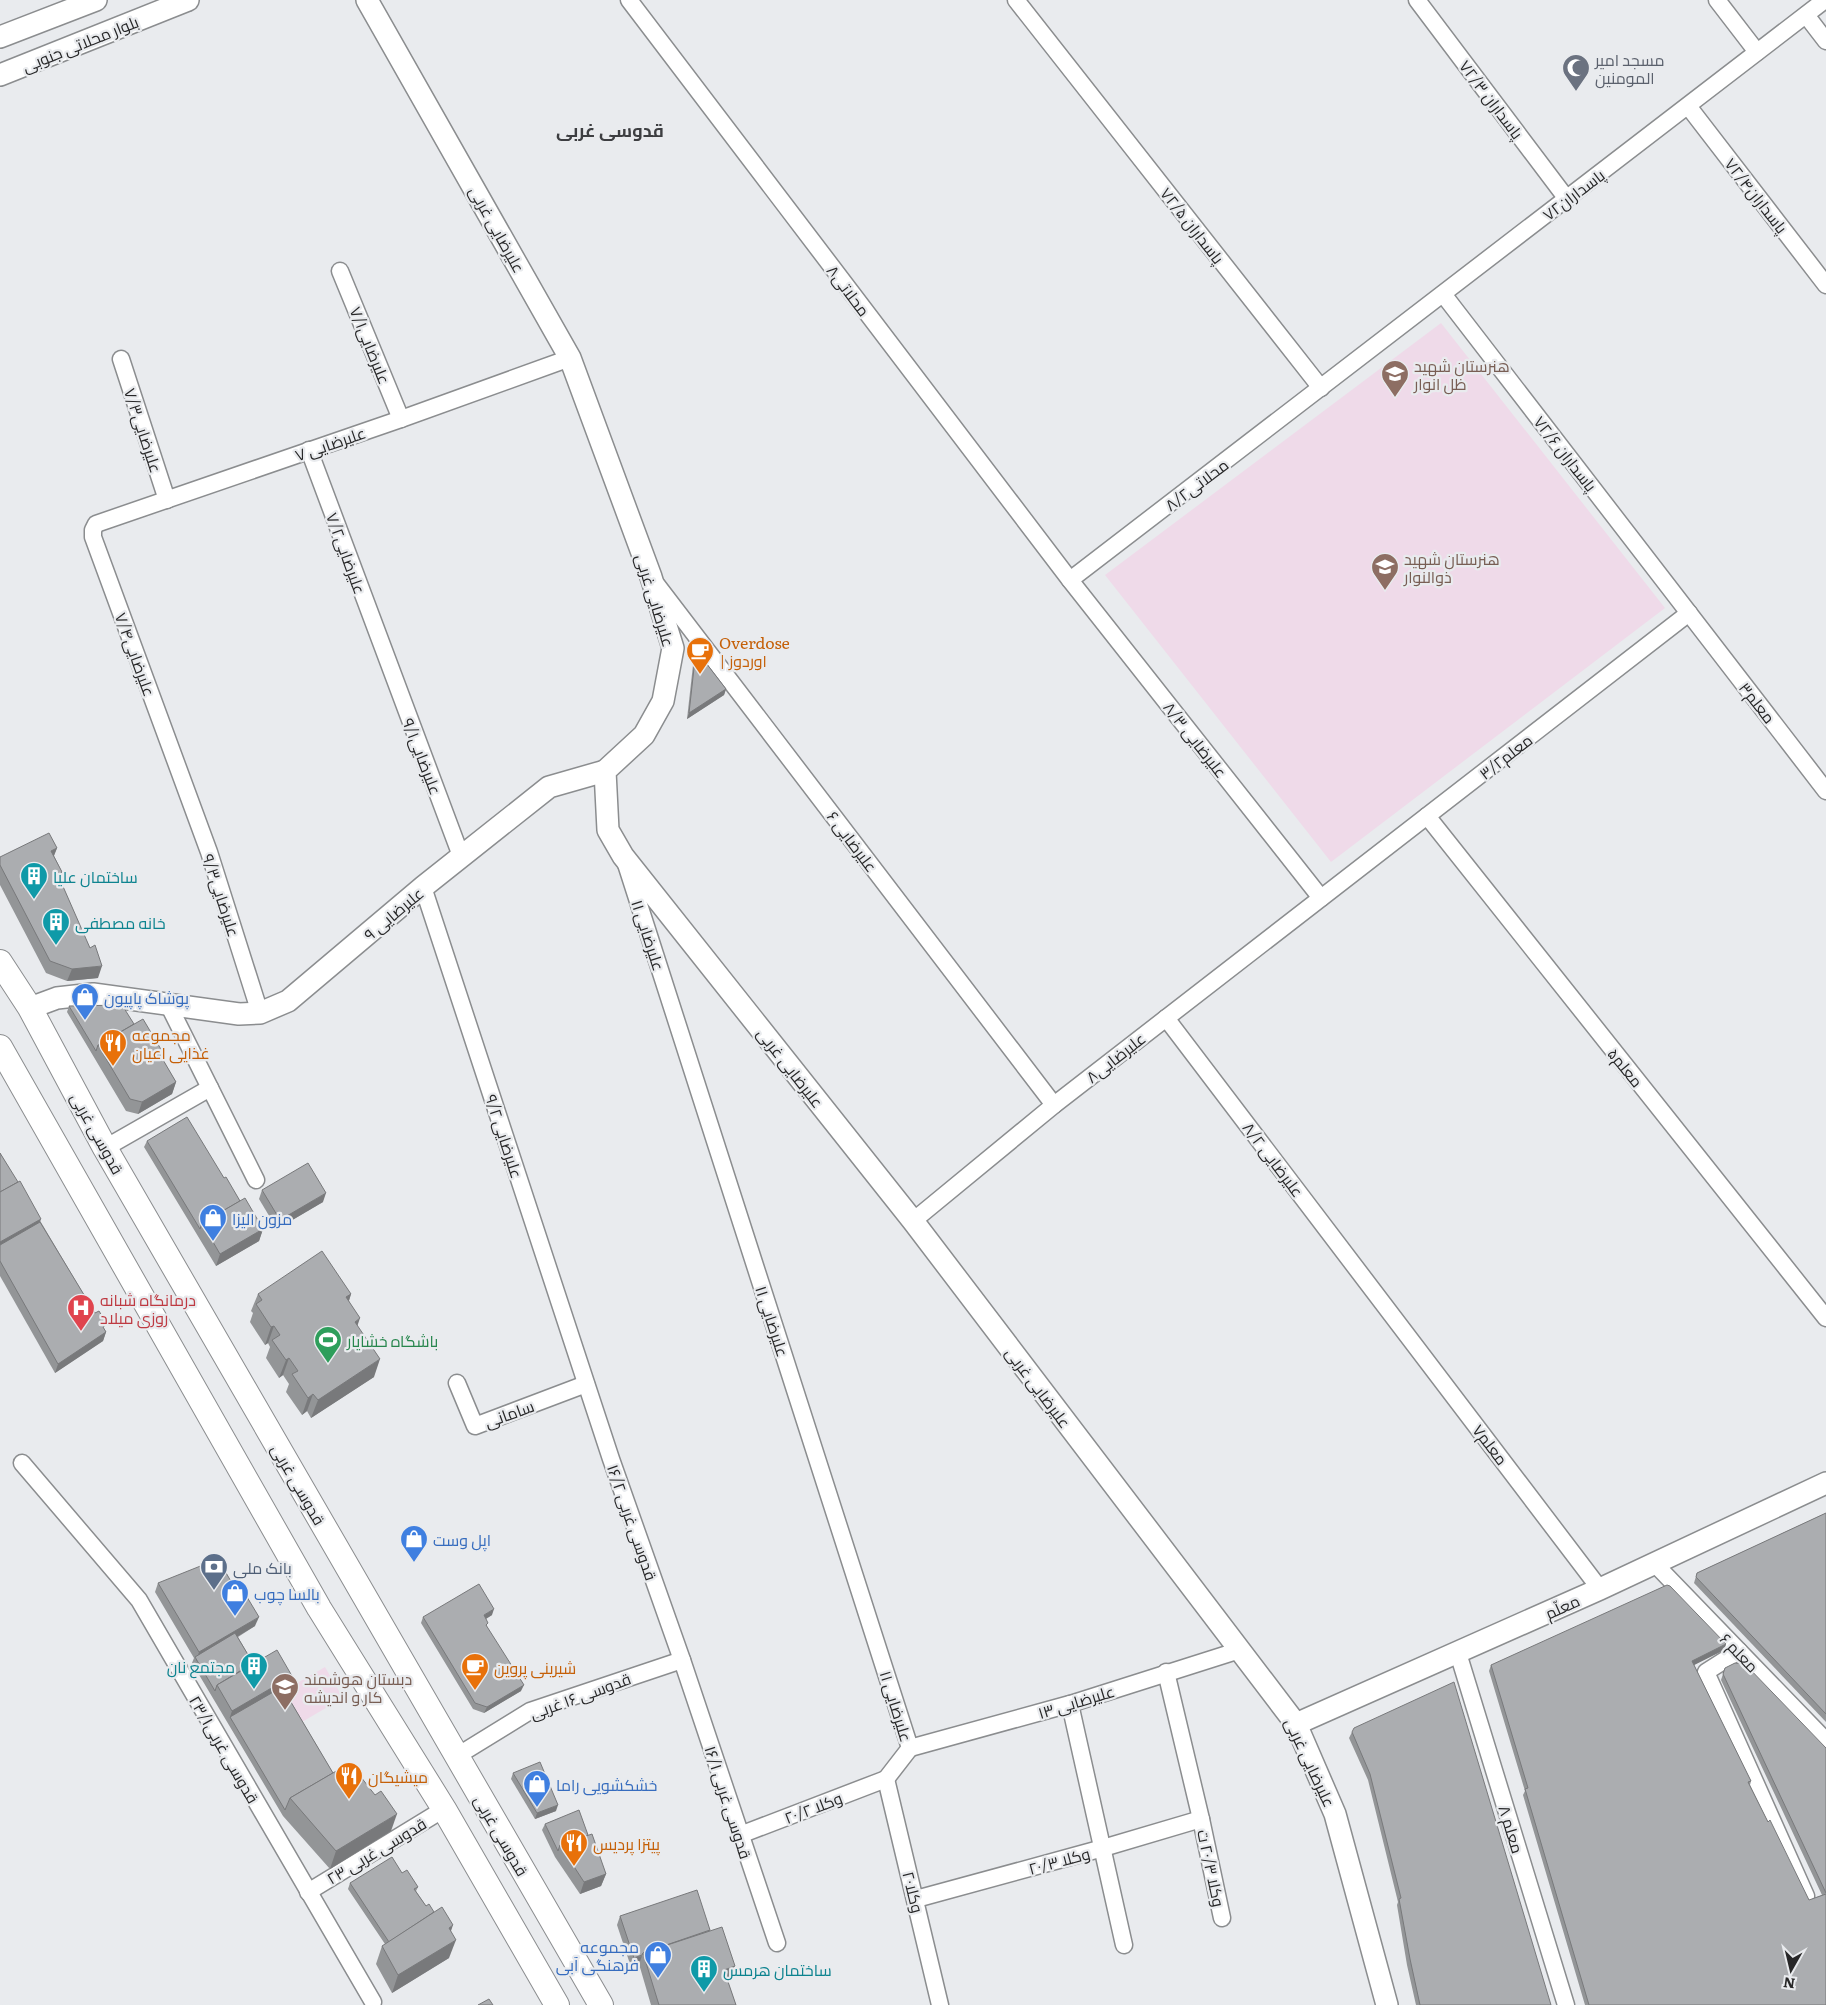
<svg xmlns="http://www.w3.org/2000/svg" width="1826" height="2005" viewBox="0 0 1826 2005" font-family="Literata,Cairo,serif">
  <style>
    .education { fill: #efdae9 }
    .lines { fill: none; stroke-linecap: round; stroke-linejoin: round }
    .minor-casing { stroke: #8b8d8f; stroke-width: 19 }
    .tertiary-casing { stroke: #8b8d8f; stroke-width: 24 }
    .secondary-casing { stroke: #8b8d8f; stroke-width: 26 }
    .minor { stroke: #fff; stroke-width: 16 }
    .tertiary { stroke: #fff; stroke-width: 21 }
    .secondary { stroke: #fff; stroke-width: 24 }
    .wall { fill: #939597 }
    .shaded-wall { fill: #78797b }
    .building { fill: #abadb0; stroke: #78797b }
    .labels { text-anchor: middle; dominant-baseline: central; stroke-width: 4.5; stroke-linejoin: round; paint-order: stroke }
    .street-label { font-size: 16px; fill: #272728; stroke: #e9ebee }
    .worship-label { font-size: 16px; fill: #5b616d; stroke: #e9ebee; text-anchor: start }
    .education-label { font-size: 16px; fill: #785e54; stroke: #e9ebee; text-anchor: start }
    .food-label { font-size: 16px; fill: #c56008; stroke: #e9ebee; text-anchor: start }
    .culture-label { font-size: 16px; fill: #0d838f; stroke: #e9ebee; text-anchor: start }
    .shop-label { font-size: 16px; fill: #366cbe; stroke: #e9ebee; text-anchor: start }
    .health-label { font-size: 16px; fill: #be3a42; stroke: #e9ebee; text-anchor: start }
    .leisure-label { font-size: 16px; fill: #27864d; stroke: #e9ebee; text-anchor: start }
    .service-label { font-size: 16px; fill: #4e5e75; stroke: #e9ebee; text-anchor: start }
    .neighbourhood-label { font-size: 18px; font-weight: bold; fill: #3d3e41; stroke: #e9ebee }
  </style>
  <rect width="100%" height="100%" fill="#e9ebee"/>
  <!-- education -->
  <g class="education">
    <polygon points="1441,323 1665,608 1331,862 1105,575"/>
    <polygon points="325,1667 343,1698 247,1754 228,1723"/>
  </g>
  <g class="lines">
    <defs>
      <g id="minor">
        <polyline points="629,0 1070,580 1321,898"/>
        <polyline points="1016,0 1321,388"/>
        <polyline points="1417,0 1567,199"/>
        <polyline points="1717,0 1757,52"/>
        <polyline points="1806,15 1826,41"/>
        <polyline points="1688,106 1826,285"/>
        <polyline points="340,271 401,419"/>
        <polyline points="1443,294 1826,791"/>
        <polyline points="121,359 167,500"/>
        <polyline points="309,450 461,856"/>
        <polyline points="1070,580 1825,0"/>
        <polyline points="657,585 1054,1105"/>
        <polyline points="1427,816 1826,1318"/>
        <polyline points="626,864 910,1748 886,1779"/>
        <polyline points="423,887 611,1459 682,1660 777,1943"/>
        <polyline points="169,1006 256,1180"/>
        <polyline points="260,1013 209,852 93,537 93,530 96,524 401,419 570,358"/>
        <polyline points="1166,1018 1600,1589"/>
        <polyline points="105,1148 210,1088"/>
        <polyline points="913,1221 1054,1105 1689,613"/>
        <polyline points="457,1383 475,1426 586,1384"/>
        <polyline points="22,1463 139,1600 373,2002"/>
        <polyline points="1654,1563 1826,1741"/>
        <polyline points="1739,1651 1706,1672 1806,1896"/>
        <polyline points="1458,1653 1566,2005"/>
        <polyline points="1166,1672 1201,1819 1222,1918"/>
        <polyline points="1070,1704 1124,1945"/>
        <polyline points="910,1748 1070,1704 1240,1650"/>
        <polyline points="457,1756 530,1711 682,1660"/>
        <polyline points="886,1779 940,2005"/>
        <polyline points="740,1835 886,1779"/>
        <polyline points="308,1892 444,1809"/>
        <polyline points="916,1899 1103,1848 1201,1819"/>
      </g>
      <g id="tertiary">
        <polyline points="367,0 570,358 651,577 673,648 663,701 644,735 605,771 608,830 623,856 913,1221 1296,1724 1335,1814 1387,2005"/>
        <polyline points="0,37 96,0"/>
        <polyline points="0,75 188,0"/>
        <polyline points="30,1008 57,998 93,994 239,1014 260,1013 288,1001 423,887 549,787 605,771"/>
        <polyline points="1296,1724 1600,1589 1826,1483"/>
      </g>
      <g id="secondary">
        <polyline points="0,962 30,1008 105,1148 601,2005"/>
        <polyline points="0,1047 319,1608 444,1809 557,2005"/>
      </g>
    </defs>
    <!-- minor casing -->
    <use href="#minor" class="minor-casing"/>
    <!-- tertiary casing -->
    <use href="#tertiary" class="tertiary-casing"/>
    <!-- secondary casing -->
    <use href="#secondary" class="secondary-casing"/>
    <!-- minor -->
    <use href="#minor" class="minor"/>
    <!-- tertiary -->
    <use href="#tertiary" class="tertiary"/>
    <!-- secondary -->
    <use href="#secondary" class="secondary"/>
  </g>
  <!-- wall -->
  <g class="wall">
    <polygon points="696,650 726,689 724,695 687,719 694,656"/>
    <polygon points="57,848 54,856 62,872 60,879 98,978 67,981 46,973 0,885 0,857"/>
    <polygon points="69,1006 134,1024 162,1051 160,1055 176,1082 172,1094 138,1114 126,1111 67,1012"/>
    <polygon points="147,1141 224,1178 240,1201 263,1229 259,1241 216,1266 144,1147"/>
    <polygon points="0,1153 106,1332 103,1341 55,1373 0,1276"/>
    <polygon points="262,1190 323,1202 277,1229 259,1199"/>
    <polygon points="258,1294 351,1294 349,1301 357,1326 374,1377 311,1418 307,1411 302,1415 286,1392 289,1384 283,1375 279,1378 266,1358 270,1347 268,1343 265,1345 250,1322 253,1313 251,1311"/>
    <polygon points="1826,1513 1826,1722 1694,1583 1697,1573"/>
    <polygon points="158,1583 255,1626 238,1637 253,1663 292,1676 288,1688 284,1690 333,1773 391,1831 330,1869 283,1816 192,1663 194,1658 155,1592"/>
    <polygon points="492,1615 486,1619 487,1627 521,1691 484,1713 473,1709 421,1623 423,1617"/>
    <polygon points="1726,1644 1724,1650 1694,1665 1751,1781 1750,1785 1768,1822 1809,1900 1822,1895 1721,1680 1725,1668 1826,1748 1826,2005 1585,2005 1523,1795 1525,1791 1489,1671 1491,1665"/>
    <polygon points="1352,1732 1551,2005 1416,2005 1407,1965 1397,1905 1398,1902 1368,1780 1349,1738"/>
    <polygon points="513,1773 556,1811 535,1819 511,1779"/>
    <polygon points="545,1824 588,1835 606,1874 601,1886 580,1894 555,1857 542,1830"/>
    <polygon points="402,1873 418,1887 416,1891 426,1906 434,1912 451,1932 449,1958 392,1993 376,1964 382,1946 385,1944 348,1889 350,1883"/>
    <polygon points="620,1916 710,1930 731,1978 727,1979 736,2005 651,2005 639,1964 631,1967 617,1925"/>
  </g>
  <!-- shaded-wall -->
  <g class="shaded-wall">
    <polygon points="726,689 724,695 687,719 689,713"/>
    <polygon points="57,848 52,860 51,851"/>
    <polygon points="102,966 98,978 67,981 72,969"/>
    <polygon points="176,1082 172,1094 138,1114 142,1102"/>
    <polygon points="326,1193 323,1202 277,1229 280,1220"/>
    <polygon points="41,1219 37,1231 0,1252 0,1242"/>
    <polygon points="263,1229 259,1241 216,1266 220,1254"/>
    <polygon points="351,1294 345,1312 346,1297"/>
    <polygon points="360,1318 354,1336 355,1322"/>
    <polygon points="274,1326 268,1343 265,1345 271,1327"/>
    <polygon points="106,1332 103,1341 55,1373 58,1364"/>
    <polygon points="289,1358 283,1375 279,1378 286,1360"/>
    <polygon points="380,1359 374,1377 311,1418 318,1400"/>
    <polygon points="313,1394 307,1411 302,1415 308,1398"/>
    <polygon points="494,1609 492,1615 482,1621 484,1615"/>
    <polygon points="259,1617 255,1626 196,1661 199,1652"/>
    <polygon points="1726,1644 1724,1650 1690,1667 1692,1661"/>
    <polygon points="292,1676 288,1688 232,1721 230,1717 232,1711"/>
    <polygon points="524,1685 521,1691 484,1713 487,1707"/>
    <polygon points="558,1805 556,1811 535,1819 537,1813"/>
    <polygon points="397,1814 391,1831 330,1869 336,1851"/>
    <polygon points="606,1874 601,1886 580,1894 584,1882"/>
    <polygon points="453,1925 447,1943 449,1928"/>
    <polygon points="456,1940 449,1958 392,1993 398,1975"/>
    <polygon points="642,1956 639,1964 631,1967 634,1958"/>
    <polygon points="735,1966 731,1978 719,1982 724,1970"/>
  </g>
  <!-- building -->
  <g class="building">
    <polygon points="696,650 726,689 689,713"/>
    <polygon points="49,833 57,848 51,851 62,872 58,875 90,948 95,945 102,966 72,969 50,961 0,865 0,857"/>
    <polygon points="122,1005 134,1024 98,1045 96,1051 69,1006"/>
    <polygon points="143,1019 162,1051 159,1053 176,1082 142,1102 130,1099 98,1045"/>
    <polygon points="187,1117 224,1178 226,1177 240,1201 202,1223 200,1229 147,1141"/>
    <polygon points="0,1153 18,1182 0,1192"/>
    <polygon points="308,1163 326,1193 280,1220 262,1190"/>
    <polygon points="20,1181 41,1219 0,1242 0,1192"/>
    <polygon points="245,1198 263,1229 220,1254 202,1223"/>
    <polygon points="40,1222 95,1313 99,1311 107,1324 103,1327 106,1332 58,1364 0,1261 0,1245"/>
    <polygon points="322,1251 351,1294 346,1297 360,1318 355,1322 380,1359 318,1400 313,1394 308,1398 292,1374 298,1371 289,1358 286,1360 272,1340 280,1335 274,1326 271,1327 256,1304 262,1300 258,1294"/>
    <polygon points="1826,1513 1826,1714 1696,1577 1697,1573"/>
    <polygon points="218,1559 236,1590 241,1587 259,1617 199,1652 158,1583"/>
    <polygon points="479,1584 494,1609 484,1615 488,1623 486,1625 524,1685 487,1707 475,1703 423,1617"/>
    <polygon points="1667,1585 1670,1586 1726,1644 1692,1661 1751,1781 1748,1782 1768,1822 1770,1820 1809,1900 1826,1894 1826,2005 1589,2005 1525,1789 1528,1788 1491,1665"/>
    <polygon points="235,1633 253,1663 217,1685 215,1691 195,1657"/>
    <polygon points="277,1650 292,1676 232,1711 217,1685"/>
    <polygon points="1735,1663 1745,1664 1826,1748 1826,1893 1723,1674 1725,1668"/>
    <polygon points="1454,1682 1551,2005 1420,2005 1410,1959 1399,1899 1401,1898 1370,1774 1352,1732 1354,1728"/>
    <polygon points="282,1687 333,1773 290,1798 285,1810 230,1717"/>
    <polygon points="540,1762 558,1805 537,1813 513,1773"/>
    <polygon points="350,1763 375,1795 381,1791 397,1814 336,1851 290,1798"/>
    <polygon points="579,1810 588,1835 560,1845 558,1851 545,1824"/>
    <polygon points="592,1834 606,1874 584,1882 560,1845"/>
    <polygon points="392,1857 402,1873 407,1870 418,1887 414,1889 426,1906 429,1904 434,1912 389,1942 350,1883"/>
    <polygon points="697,1890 710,1930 643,1953 642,1955 634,1958 620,1916"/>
    <polygon points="442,1907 453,1925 449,1928 456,1940 398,1975 382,1946"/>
    <polygon points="722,1927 735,1966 724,1970 736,2005 659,2005 643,1953"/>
    <polygon points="489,1999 493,2005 478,2005"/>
  </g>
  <!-- icons -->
  <defs>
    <symbol id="mosque-pin" viewBox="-11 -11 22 30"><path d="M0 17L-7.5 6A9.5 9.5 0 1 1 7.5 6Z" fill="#6b7280" stroke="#e9ebee"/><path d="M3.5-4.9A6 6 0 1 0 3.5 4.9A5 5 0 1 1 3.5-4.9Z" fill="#fff"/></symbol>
    <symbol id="school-pin" viewBox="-11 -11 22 30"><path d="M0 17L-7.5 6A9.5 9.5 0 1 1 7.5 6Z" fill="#8d6e63" stroke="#e9ebee"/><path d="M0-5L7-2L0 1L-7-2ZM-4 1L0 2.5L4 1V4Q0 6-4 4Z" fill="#fff"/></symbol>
    <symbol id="cafe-pin" viewBox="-11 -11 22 30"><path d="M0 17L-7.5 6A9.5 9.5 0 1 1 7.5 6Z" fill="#e8710a" stroke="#e9ebee"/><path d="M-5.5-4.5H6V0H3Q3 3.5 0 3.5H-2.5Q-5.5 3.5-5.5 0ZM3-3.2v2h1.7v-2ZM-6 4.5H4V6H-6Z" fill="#fff"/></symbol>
    <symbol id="building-pin" viewBox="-11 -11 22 30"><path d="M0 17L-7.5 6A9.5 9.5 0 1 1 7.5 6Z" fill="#0f9aa8" stroke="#e9ebee"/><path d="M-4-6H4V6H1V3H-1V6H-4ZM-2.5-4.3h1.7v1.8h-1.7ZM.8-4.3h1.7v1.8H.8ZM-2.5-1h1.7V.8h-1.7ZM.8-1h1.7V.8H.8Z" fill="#fff"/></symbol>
    <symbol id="shop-pin" viewBox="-11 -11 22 30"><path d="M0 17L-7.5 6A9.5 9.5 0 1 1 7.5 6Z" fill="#3f7fe0" stroke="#e9ebee"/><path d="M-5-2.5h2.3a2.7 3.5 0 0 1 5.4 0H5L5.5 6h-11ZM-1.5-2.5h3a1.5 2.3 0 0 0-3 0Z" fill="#fff"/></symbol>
    <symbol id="restaurant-pin" viewBox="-11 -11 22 30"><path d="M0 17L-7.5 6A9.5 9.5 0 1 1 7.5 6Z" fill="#e8710a" stroke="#e9ebee"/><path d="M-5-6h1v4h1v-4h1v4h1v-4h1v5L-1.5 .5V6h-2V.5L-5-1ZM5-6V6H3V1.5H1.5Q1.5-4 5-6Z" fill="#fff"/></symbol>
    <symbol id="hospital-pin" viewBox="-11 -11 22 30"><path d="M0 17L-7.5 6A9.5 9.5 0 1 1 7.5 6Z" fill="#e0444e" stroke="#e9ebee"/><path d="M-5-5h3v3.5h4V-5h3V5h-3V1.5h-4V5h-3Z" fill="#fff"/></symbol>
    <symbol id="stadium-pin" viewBox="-11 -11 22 30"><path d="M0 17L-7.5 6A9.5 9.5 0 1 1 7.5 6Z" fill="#2e9e5b" stroke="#e9ebee"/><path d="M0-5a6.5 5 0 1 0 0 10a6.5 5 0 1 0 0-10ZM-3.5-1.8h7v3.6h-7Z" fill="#fff"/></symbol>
    <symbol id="bank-pin" viewBox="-11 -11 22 30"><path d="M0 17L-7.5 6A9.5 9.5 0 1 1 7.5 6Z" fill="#5c6f8a" stroke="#e9ebee"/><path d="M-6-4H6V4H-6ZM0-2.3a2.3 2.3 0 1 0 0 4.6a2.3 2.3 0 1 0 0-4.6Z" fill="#fff"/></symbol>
  </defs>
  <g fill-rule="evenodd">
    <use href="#mosque-pin" x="1560" y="52" width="32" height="43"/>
    <use href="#school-pin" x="1379" y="358" width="32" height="43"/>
    <use href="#school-pin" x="1369" y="551" width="32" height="43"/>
    <use href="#cafe-pin" x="684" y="635" width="32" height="43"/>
    <use href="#building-pin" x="18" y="860" width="32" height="43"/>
    <use href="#building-pin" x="40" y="906" width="32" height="43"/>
    <use href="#shop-pin" x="69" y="981" width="32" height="43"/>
    <use href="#restaurant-pin" x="97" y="1027" width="32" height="43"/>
    <use href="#shop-pin" x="197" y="1202" width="32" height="43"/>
    <use href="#hospital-pin" x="65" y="1292" width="32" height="43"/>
    <use href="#stadium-pin" x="312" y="1324" width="32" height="43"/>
    <use href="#shop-pin" x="398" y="1523" width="32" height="43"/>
    <use href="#bank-pin" x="198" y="1551" width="32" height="43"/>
    <use href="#shop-pin" x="219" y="1577" width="32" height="43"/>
    <use href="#building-pin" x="238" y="1650" width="32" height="43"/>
    <use href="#cafe-pin" x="459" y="1651" width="32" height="43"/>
    <use href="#school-pin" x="269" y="1671" width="32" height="43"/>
    <use href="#restaurant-pin" x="333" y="1760" width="32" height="43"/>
    <use href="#shop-pin" x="521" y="1768" width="32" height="43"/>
    <use href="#restaurant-pin" x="558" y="1827" width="32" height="43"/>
    <use href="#shop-pin" x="642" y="1939" width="32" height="43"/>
    <use href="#building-pin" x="688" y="1953" width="32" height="43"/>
  </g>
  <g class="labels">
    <!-- street labels -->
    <g class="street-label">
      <text transform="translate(80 43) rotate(-22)">بلوار محلاتی جنوبی</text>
      <text transform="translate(1492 99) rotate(53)">۷۲/۳ پاسداران</text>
      <text transform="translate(1573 194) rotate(-37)">پاسداران۷۲</text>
      <text transform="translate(1757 195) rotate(52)">پاسداران۷۲/۴</text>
      <text transform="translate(1193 225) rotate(52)">۷۲/۵ پاسداران</text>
      <text transform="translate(498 229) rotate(61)">علیرضایی غربی</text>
      <text transform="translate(849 290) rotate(53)">محلاتی۸</text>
      <text transform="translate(371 345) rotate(68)">علیرضایی۷/۱</text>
      <text transform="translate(144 430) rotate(72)">علیرضایی۷/۳</text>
      <text transform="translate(330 443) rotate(-19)">۷ علیرضایی</text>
      <text transform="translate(1566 453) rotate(52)">۷۲/۶ پاسداران</text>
      <text transform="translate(1196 484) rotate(-37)">محلاتی۸/۲</text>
      <text transform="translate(347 553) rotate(70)">علیرضایی۷/۲</text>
      <text transform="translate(656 600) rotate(73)">علیرضایی غربی</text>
      <text transform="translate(136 654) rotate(70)">علیرضایی۷/۴</text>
      <text transform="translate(1758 702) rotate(52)">معلم۳</text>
      <text transform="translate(1196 739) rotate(52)">۸/۳ علیرضایی</text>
      <text transform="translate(423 756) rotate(69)">علیرضایی۹/۱</text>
      <text transform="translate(1505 756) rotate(-38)">معلم۳/۲</text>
      <text transform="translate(853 841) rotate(53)">۶ علیرضایی</text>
      <text transform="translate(222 895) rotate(72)">علیرضایی۹/۳</text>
      <text transform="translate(393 913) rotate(-40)">۹ علیرضایی</text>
      <text transform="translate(649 935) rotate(72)">۱۱ علیرضایی</text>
      <text transform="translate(1115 1057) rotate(-38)">علیرضایی۸</text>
      <text transform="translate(791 1067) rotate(52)">علیرضایی غربی</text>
      <text transform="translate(1626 1067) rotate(51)">معلم۵</text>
      <text transform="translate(98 1133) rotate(61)">قدوسی غربی</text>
      <text transform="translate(505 1136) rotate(72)">۹/۲ علیرضایی</text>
      <text transform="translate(1274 1159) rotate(53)">علیرضایی ۸/۲</text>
      <text transform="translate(773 1321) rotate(72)">۱۱ علیرضایی</text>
      <text transform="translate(1039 1387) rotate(53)">علیرضایی غربی</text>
      <text transform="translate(509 1413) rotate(-20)">سامانی</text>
      <text transform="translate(1491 1444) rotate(53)">معلم۷</text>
      <text transform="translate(299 1484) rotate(60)">قدوسی غربی</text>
      <text transform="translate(633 1522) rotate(71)">۱۶/۲ قدوسی غربی</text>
      <text transform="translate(1562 1606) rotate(-24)">معلّم</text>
      <text transform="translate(1740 1652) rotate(46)">۶ معلم</text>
      <text transform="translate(580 1695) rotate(-20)">قدوسی ۱۶ غربی</text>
      <text transform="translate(1076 1701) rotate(-17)">۱۳ علیرضایی</text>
      <text transform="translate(897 1706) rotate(73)">۱۱ علیرضایی</text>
      <text transform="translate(225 1749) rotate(60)">قدوسی غربی۲۳/۱</text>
      <text transform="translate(1311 1762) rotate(65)">علیرضایی غربی</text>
      <text transform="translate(729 1802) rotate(72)">۱۶/۱ قدوسی غربی</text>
      <text transform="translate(813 1807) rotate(-21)">وکلا ۲۰/۲</text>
      <text transform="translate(1512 1829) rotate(73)">۸ معلم</text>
      <text transform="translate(502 1835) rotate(60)">قدوسی غربی</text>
      <text transform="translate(376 1850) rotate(-31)">۲۳ قدوسی غربی</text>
      <text transform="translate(1059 1860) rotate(-15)">وکلا ۲۰/۳</text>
      <text transform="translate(1212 1868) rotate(78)">وکلا ۲۰/۳ ت</text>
      <text transform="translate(914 1892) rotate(76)">وکلا۲۰</text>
    </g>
    <!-- worship labels -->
    <g class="worship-label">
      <text x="1595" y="59">مسجد امیر<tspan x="1595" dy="18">المومنین</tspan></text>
    </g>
    <!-- education labels -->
    <g class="education-label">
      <text x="1414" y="365">هنرستان شهید<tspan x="1414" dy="18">ظل انوار</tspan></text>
      <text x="1404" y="558">هنرستان شهید<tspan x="1404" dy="18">ذوالنوار</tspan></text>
      <text x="304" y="1678">دبستان هوشمند<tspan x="304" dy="18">کار و اندیشه</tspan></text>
    </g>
    <!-- food labels -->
    <g class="food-label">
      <text x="719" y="642">Overdose<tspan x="719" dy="18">| اوردوز</tspan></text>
      <text x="132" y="1034">مجموعه<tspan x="132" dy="18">غذایی اعیان</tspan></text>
      <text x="494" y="1667">شیرینی پروین</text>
      <text x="368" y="1776">میشیگان</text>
      <text x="593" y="1843">پیتزا پردیس</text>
    </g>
    <!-- culture labels -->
    <g class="culture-label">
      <text x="53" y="876">ساختمان علیا</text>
      <text x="75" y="922">خانه مصطفی</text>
      <text x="235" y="1666" text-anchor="end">مجتمع نان</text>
      <text x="723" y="1969">ساختمان هرمس</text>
    </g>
    <!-- shop labels -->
    <g class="shop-label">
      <text x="104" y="997">پوشاک پاپیون</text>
      <text x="232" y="1218">مزون الیزا</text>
      <text x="433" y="1539">اپل وست</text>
      <text x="254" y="1593">بالسا چوب</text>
      <text x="556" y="1784">خشکشویی راما</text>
      <text x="639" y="1946" text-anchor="end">مجموعه<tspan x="639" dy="18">فرهنگی آبی</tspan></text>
    </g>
    <!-- health labels -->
    <g class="health-label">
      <text x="100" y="1299">درمانگاه شبانه<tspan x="100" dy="18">روزی میلاد</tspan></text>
    </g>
    <!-- leisure labels -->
    <g class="leisure-label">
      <text x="347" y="1340">باشگاه خشایار</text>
    </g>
    <!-- service labels -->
    <g class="service-label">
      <text x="233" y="1567">بانک ملی</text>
    </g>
    <!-- neighbourhood labels -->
    <g class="neighbourhood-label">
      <text x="610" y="129">قدوسی غربی</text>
    </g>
  </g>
  <!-- north arrow -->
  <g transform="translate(1791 1970) rotate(188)" stroke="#e9ebee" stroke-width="4" paint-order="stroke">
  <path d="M0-4L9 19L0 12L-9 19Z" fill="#272728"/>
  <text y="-8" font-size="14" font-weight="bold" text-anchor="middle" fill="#272728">N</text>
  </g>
</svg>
